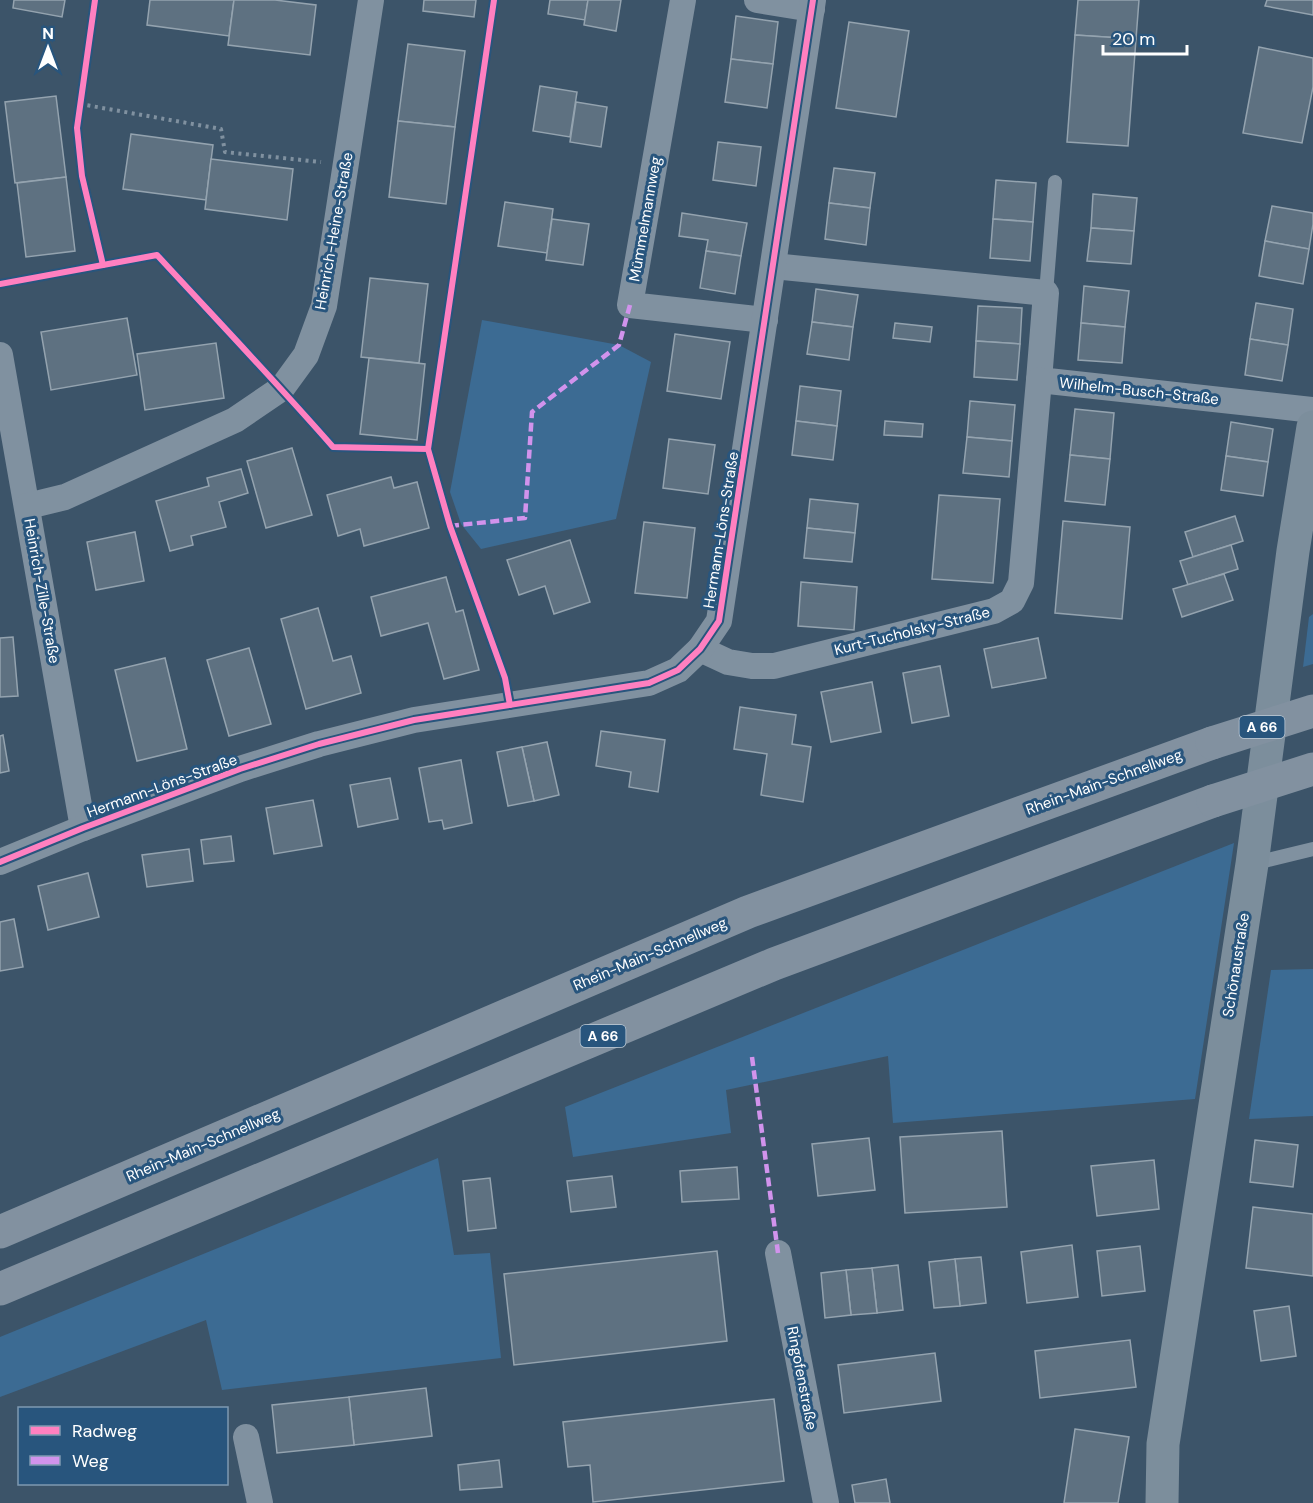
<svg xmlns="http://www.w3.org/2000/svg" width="1313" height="1503" viewBox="0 0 1313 1503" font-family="'DM Sans',sans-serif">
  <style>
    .green { fill: #3c6b93 }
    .building { fill: #5e7181; stroke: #94a3af; stroke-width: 1.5 }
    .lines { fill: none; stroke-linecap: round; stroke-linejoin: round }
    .path { stroke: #8091a0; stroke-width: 4; stroke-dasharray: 3 4.5; stroke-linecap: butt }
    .lane { stroke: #8091a0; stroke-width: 14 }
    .street { stroke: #8091a0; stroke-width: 26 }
    .secondary { stroke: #7c8e9c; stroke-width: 33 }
    .highway { stroke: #8291a0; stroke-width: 33 }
    .highway-bridge { stroke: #8291a0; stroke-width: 33 }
    .quiet { stroke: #d193ec; stroke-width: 4.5; stroke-dasharray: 9 4.5; stroke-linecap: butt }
    .cycleway-casing { stroke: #28557d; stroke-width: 10 }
    .cycleway { stroke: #ff80c0; stroke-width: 6 }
    .labels { text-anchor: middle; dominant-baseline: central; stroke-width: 6; stroke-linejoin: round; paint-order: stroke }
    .shield { fill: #28557d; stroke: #beccd8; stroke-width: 1.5 }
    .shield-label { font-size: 14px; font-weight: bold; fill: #fff }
    .street-label { font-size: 15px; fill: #fff; stroke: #28557d }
  </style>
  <rect width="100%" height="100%" fill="#3c5469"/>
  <!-- green -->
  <g class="green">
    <polygon points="482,320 619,345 651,362 616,519 481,549 461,524 450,492"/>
    <polygon points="1313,614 1313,664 1303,667 1309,617"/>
    <polygon points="1234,843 1195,1099 893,1123 888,1056 726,1090 731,1133 573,1157 565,1107"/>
    <polygon points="1313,969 1313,1116 1249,1119 1271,970"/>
    <polygon points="438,1158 454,1255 490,1253 501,1358 222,1390 206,1320 0,1397 0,1337"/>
  </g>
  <!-- building -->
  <g class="building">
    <polygon points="14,0 65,0 62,17 13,8"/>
    <polygon points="150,0 234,0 229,36 147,25"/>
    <polygon points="234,0 275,0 316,5 310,55 228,45"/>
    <polygon points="424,0 476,0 474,17 423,11"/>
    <polygon points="550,0 588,0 585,20 548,14"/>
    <polygon points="588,0 621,0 616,31 584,25"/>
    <polygon points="1078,0 1139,0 1136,39 1075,35"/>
    <polygon points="1267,0 1313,0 1313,15 1265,6"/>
    <polygon points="736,16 778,22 773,64 731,59"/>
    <polygon points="849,22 909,31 896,117 836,108"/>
    <polygon points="1075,35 1136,39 1128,146 1067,142"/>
    <polygon points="408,44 465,51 455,127 398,121"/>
    <polygon points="1259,47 1313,58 1313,87 1302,143 1243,133"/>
    <polygon points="731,59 773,64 767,108 725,102"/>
    <polygon points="540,86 577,92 570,137 533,131"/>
    <polygon points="56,96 66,177 15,183 5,102"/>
    <polygon points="576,102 607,107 601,147 570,142"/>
    <polygon points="398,121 455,127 446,204 389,197"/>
    <polygon points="131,134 213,145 206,200 123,189"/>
    <polygon points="718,142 761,147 756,186 713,180"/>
    <polygon points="211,159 293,169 287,220 205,209"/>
    <polygon points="834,168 875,173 870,208 829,203"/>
    <polygon points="66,177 75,251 26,257 17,183"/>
    <polygon points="996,180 1036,183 1033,222 993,219"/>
    <polygon points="1093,194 1137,198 1134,231 1091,228"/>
    <polygon points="505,202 553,209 547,253 498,246"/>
    <polygon points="829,203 870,208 866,245 825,239"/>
    <polygon points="1272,206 1313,213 1313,224 1309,249 1265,241"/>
    <polygon points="682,213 747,223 741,256 706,251 708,240 679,236"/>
    <polygon points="552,219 589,224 583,265 546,260"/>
    <polygon points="993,219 1033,222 1030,261 990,258"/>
    <polygon points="1091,228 1134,231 1131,264 1087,261"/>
    <polygon points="1265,241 1309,249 1303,284 1259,276"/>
    <polygon points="706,251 741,256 735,294 700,288"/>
    <polygon points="370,278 428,284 419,363 361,357"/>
    <polygon points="1084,286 1129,291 1125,327 1081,323"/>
    <polygon points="816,289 858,295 853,327 812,322"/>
    <polygon points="1256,303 1293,309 1288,345 1250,339"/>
    <polygon points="978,306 1022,308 1020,344 976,341"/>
    <polygon points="127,318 137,375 51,390 41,332"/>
    <polygon points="812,322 853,327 849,360 807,354"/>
    <polygon points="895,323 932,327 930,342 893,338"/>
    <polygon points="1081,323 1125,327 1122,363 1078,360"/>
    <polygon points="675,334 730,342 721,399 667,391"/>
    <polygon points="1250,339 1288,345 1282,381 1245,375"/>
    <polygon points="976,341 1020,344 1017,380 974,377"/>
    <polygon points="216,343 224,398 145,410 137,354"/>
    <polygon points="369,358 425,364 417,440 360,434"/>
    <polygon points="800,386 841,391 837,426 796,421"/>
    <polygon points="970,401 1015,405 1012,441 967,437"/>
    <polygon points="1075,409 1114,413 1110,459 1070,455"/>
    <polygon points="796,421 837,426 833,460 792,455"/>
    <polygon points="885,421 923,424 922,437 884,435"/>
    <polygon points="1231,422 1273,429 1268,462 1226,456"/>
    <polygon points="967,437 1012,441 1009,477 963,473"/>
    <polygon points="669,439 715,445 708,494 663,488"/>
    <polygon points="292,448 312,515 266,528 247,461"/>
    <polygon points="1070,455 1110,459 1105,505 1065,501"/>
    <polygon points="1226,456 1268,462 1263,496 1221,490"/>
    <polygon points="241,469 248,493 219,502 226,527 191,536 193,545 170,551 156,501 209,486 207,478"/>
    <polygon points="391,477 394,488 417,482 429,528 364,546 360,529 338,536 327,495"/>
    <polygon points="939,495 1000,499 993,583 932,579"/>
    <polygon points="810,499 858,504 855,533 807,528"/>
    <polygon points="1235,516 1243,541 1193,557 1185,532"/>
    <polygon points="1063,521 1130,527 1122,619 1055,613"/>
    <polygon points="644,522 695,528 687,598 635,593"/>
    <polygon points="807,528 855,533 852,562 804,558"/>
    <polygon points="135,532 144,581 96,590 87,542"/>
    <polygon points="570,540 590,602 554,614 545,586 519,595 507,560"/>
    <polygon points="1231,545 1238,569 1188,585 1180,561"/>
    <polygon points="1224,574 1233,600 1182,617 1173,589"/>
    <polygon points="446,577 456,612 463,610 479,670 444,679 428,623 381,636 371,597"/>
    <polygon points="801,582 857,587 854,630 798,626"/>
    <polygon points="318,608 333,661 351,656 361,693 306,709 281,619"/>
    <polygon points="13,637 18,696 0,697 0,638"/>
    <polygon points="1038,638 1046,678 992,688 984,649"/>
    <polygon points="249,648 271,724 229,736 207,660"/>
    <polygon points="165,658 187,749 137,761 115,670"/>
    <polygon points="940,666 949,716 912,723 903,673"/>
    <polygon points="872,682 881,732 831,742 821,692"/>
    <polygon points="740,707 796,715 792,744 811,747 803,802 761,795 767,754 734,749"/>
    <polygon points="601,731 665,740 658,792 629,787 631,772 596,766"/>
    <polygon points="3,735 9,771 0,773 0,736"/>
    <polygon points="547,742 559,795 534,801 522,747"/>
    <polygon points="522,747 534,801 508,806 497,752"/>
    <polygon points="461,760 472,823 444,829 442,820 429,822 419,768"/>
    <polygon points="390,778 398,819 358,827 350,785"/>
    <polygon points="313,800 322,846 274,854 266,808"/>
    <polygon points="231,836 234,861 204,864 201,840"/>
    <polygon points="189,849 193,881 147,887 142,855"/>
    <polygon points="88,873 99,917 48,930 38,886"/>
    <polygon points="14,919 23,967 0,971 0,922"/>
    <polygon points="1002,1131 1007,1207 905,1213 900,1137"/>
    <polygon points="869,1138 875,1190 818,1196 812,1144"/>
    <polygon points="1255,1140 1298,1145 1293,1187 1250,1182"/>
    <polygon points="1154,1160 1159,1209 1097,1216 1091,1166"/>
    <polygon points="737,1167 739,1199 682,1202 680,1171"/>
    <polygon points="612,1176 616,1207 571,1212 567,1181"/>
    <polygon points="490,1178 496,1228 468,1231 463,1181"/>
    <polygon points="1253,1207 1313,1214 1313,1276 1246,1268"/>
    <polygon points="1072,1245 1078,1297 1027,1303 1021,1252"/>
    <polygon points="1140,1246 1145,1291 1102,1296 1097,1251"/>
    <polygon points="717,1251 727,1341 514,1365 504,1274"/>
    <polygon points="981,1257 986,1303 960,1306 955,1259"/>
    <polygon points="955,1259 960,1306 934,1308 929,1262"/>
    <polygon points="898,1265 903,1310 877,1313 872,1268"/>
    <polygon points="872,1268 877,1313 851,1315 846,1270"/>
    <polygon points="846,1270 851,1315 825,1318 821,1273"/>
    <polygon points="1289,1306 1296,1356 1261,1361 1254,1311"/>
    <polygon points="1130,1340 1136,1387 1040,1398 1035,1351"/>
    <polygon points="935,1353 941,1401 844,1413 838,1365"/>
    <polygon points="426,1388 432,1436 354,1445 349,1397"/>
    <polygon points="349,1397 354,1445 277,1453 272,1405"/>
    <polygon points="774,1399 784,1481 593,1502 590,1465 568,1467 563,1422"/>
    <polygon points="1075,1429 1129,1437 1118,1503 1064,1503"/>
    <polygon points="499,1460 502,1487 460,1490 458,1465"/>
    <polygon points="886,1479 890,1503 855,1503 852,1485"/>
  </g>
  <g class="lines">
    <!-- path -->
    <polyline class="path" points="80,104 221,129 225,152 321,162"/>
    <!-- lane -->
    <g class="lane">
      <polyline points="1046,293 1055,182"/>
      <polyline points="1252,864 1313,849"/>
    </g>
    <!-- street -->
    <g class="street">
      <polyline points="683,0 630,305 765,320"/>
      <polyline points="757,0 812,9"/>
      <polyline points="773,266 1046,293 1039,380 1313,410"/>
      <polyline points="0,355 83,828"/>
      <polyline points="28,506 65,497 235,420 282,388 306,355 324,306 371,0"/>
      <polyline points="700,649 728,662 752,666 774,666 994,611 1012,601 1021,583 1039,380"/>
      <polyline points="0,862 83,828 240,769 319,744 414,720 649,683 678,670 700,649 719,621 813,0"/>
      <polyline points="778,1253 826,1503"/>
      <polyline points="246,1437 260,1503"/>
    </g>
    <!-- secondary -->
    <polyline class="secondary" points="1162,1503 1163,1444 1252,864 1293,551 1313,427"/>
    <!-- highway -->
    <g class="highway">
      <polyline points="0,1232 748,912 1212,743"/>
      <polyline points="0,1289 774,964 1213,801"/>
    </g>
    <!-- highway-bridge -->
    <g class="highway-bridge">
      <polyline points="1212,743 1313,711"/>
      <polyline points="1213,801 1313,769"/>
    </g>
    <!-- quiet -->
    <g class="quiet">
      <polyline points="450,526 525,518 532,412 619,345 630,305"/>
      <polyline points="752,1057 778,1253"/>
    </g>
    <defs>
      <g id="cycleway">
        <path d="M 95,0 L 77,128 L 82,176 L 103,265 L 157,255 C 216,319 276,382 333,447 L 428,449 L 450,526 L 505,678 L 510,705"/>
        <polyline points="0,284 103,265"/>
        <polyline points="428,449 494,0"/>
        <polyline points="0,862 83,828 240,769 319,744 414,720 649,683 678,670 700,649 719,621 813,0"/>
      </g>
    </defs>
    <!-- cycleway casing -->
    <use href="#cycleway" class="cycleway-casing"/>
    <!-- cycleway -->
    <use href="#cycleway" class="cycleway"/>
  </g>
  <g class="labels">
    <!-- shield labels -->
    <g class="shield">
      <rect x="1239.5" y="716" width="45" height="22" rx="4.5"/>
      <rect x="580.5" y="1025" width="45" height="22" rx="4.5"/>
    </g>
    <g class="shield-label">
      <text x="1262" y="727">A 66</text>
      <text x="603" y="1036">A 66</text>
    </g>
    <!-- street labels -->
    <g class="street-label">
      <text transform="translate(645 219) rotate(-80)">Mümmelmannweg</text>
      <text transform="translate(334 231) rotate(-80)">Heinrich-Heine-Straße</text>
      <text transform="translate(1139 391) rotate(6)">Wilhelm-Busch-Straße</text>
      <text transform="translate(721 530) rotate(-81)">Hermann-Löns-Straße</text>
      <text transform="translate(42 591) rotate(80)">Heinrich-Zille-Straße</text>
      <text transform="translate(912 631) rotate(-14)">Kurt-Tucholsky-Straße</text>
      <text transform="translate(1104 782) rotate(-20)">Rhein-Main-Schnellweg</text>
      <text transform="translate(162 786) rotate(-20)">Hermann-Löns-Straße</text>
      <text transform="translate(650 954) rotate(-23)">Rhein-Main-Schnellweg</text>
      <text transform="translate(1236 965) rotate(-81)">Schönaustraße</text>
      <text transform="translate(203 1145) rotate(-23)">Rhein-Main-Schnellweg</text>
      <text transform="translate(802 1378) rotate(79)">Ringofenstraße</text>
    </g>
  </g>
  <!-- legend -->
  <rect x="18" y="1407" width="210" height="78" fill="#28557d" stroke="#7e99b1" stroke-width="1.5"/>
  <rect x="30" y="1426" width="30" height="9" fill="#ff80c0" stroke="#7e99b1" stroke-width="1.5"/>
  <text x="72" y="1437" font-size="18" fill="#ffffff">Radweg</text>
  <rect x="30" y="1456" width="30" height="9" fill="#d193ec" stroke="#7e99b1" stroke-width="1.5"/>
  <text x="72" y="1467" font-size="18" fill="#ffffff">Weg</text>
  <!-- north arrow -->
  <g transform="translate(48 48)" stroke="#28557d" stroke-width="4.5" paint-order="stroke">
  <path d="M0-4.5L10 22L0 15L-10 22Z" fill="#ffffff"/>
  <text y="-9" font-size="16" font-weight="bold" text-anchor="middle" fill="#ffffff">N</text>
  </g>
  <!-- scale -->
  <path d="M1103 45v9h84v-9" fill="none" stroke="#ffffff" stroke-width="3"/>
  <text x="1112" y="45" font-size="18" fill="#ffffff" stroke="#28557d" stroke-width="4.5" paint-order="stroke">20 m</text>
</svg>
